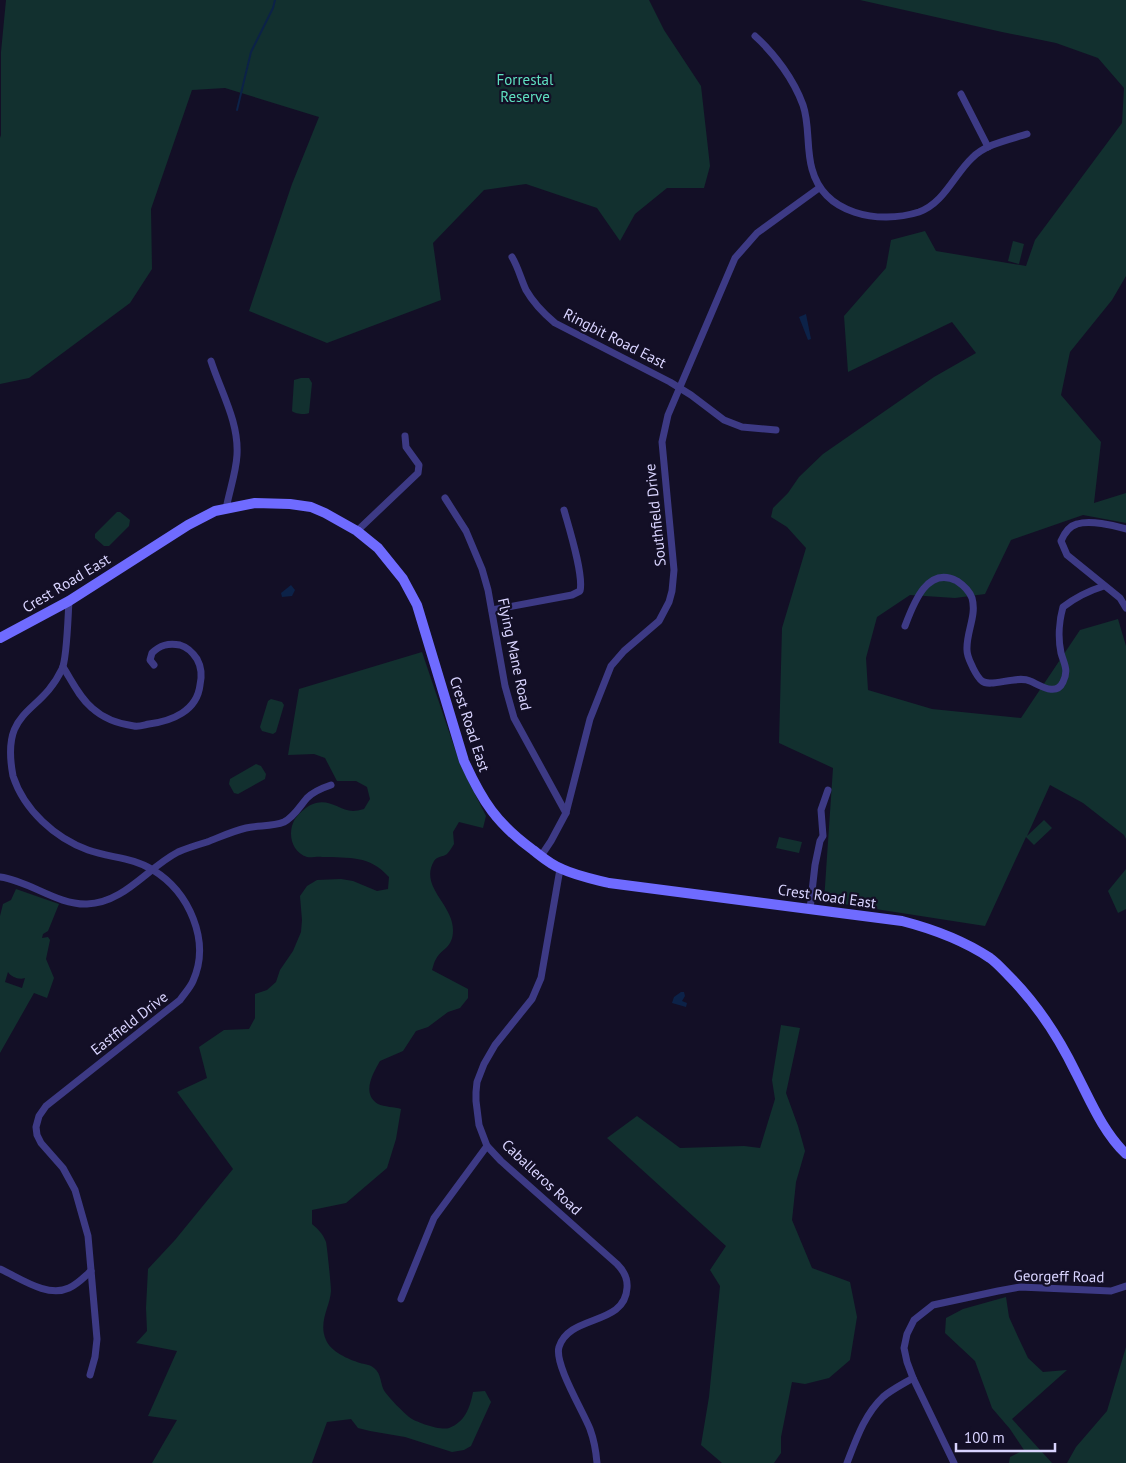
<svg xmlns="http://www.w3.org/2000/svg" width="1126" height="1463" viewBox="0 0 1126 1463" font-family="'PT Sans',sans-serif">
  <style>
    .green { fill: #12302f; fill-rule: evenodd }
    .water { fill: #0c2248 }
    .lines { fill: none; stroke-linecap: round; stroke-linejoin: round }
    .stream { stroke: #0c2248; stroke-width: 2 }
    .street { stroke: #3d3a85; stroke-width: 7 }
    .secondary { stroke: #6f6bff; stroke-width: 10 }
    .labels { text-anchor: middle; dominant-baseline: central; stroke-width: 4.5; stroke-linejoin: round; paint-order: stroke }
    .park-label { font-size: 15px; fill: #5fe0c0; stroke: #130f26 }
    .street-label { font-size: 15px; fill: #d9d4ff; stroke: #130f26 }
  </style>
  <rect width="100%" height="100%" fill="#130f26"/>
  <!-- green -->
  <g class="green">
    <polygon points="6,0 649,0 664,30 701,86 710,166 704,188 667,188 635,214 620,241 597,208 526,184 484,190 433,243 441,300 327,343 249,311 292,184 319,117 225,88 192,90 151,209 152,269 130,303 29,378 0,384 0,138 1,135 1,52"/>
    <polygon points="860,0 1126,0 1126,276 1112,300 1070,352 1061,395 1101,442 1094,503 1126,493 1126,523 1083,515 1011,540 985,594 955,598 910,595 877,617 866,658 868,690 932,709 1021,718 1080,630 1118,619 1126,646 1126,839 1124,835 1083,803 1050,785 1027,836 1044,820 1052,828 1034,845 1026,837 985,926 824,901 833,768 779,743 782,628 806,548 787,527 771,517 773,508 788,493 799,477 823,454 934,377 976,353 952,322 848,372 844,316 886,268 891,240 925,231 936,251 1026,266 1035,240 1122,123 1124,88 1098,58 1056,43 1002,32"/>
    <polygon points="1013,241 1024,244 1019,264 1008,261"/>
    <path d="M 301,378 L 309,378 L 312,383 L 309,413 C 305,415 295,414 292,411 L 294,380 Z"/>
    <polygon points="117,512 120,512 130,520 129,526 109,546 104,546 95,538 95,534"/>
    <path d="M 422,652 L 460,764 L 486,816 L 483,828 L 459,822 L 453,832 L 454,844 C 452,847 450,851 447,854 C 443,857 437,856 434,861 C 419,887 453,904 453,930 C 453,948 442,948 436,959 C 434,962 433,967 432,970 L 468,989 L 468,998 L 460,1008 L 448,1012 L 428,1027 L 416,1031 L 403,1051 L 380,1061 C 373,1073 361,1094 378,1104 C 384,1107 395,1107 401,1109 L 396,1139 L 387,1168 L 346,1203 L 312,1210 L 312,1224 C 318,1229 323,1234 326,1242 C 327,1246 331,1285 331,1291 C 330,1307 318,1322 326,1340 C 331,1352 348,1359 360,1363 C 364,1364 371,1365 374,1368 C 382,1374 380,1385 385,1392 C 391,1400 401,1410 409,1417 C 415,1422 441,1431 449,1428 C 465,1422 470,1408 473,1392 L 485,1391 L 491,1402 L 471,1446 L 464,1450 L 452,1452 L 405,1437 L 370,1431 L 358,1428 L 351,1419 L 327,1422 L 312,1463 L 152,1463 L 177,1420 L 148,1416 L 177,1351 L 136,1343 L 147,1331 L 146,1308 L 148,1269 L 175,1240 L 233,1169 L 177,1092 L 207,1078 L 199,1047 L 224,1030 L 249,1029 L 255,1018 L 255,994 L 267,990 L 276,982 L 280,970 L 293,951 L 301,932 L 302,920 L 300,896 L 307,886 L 317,880 L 341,879 L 353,881 L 377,891 L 388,889 L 389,877 C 369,855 350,858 322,857 C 318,856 311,858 307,857 C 291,852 287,832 295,819 C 300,812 308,805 316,803 C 329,799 340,810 353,811 C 356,811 360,810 364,809 L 370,799 L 367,787 L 356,781 L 337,781 L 325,758 L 314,754 L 288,755 L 299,689 Z"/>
    <polygon points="271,699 282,702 284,705 276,732 273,734 262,731 260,727 268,701"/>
    <polygon points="256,764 261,766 266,774 265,779 238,794 234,793 229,784 230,779"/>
    <polygon points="779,837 802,842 799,853 776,848"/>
    <polygon points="1126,869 1126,909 1118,913 1108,891"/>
    <path d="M 16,889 L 59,904 L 48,931 L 43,934 L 42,938 L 48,937 L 50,940 L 46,959 L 54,978 L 47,998 L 34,993 L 0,1053 L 0,916 L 3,904 L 11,900 ZM 8,972 C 11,977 19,980 25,978 L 22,988 L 5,982 Z"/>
    <polygon points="781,1025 800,1028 786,1093 798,1126 805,1151 796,1182 792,1220 812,1268 850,1282 857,1317 850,1360 829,1378 805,1384 792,1382 781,1437 781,1453 774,1463 722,1463 701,1445 709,1397 720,1286 710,1270 726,1246 607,1138 637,1116 680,1148 744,1146 760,1148 775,1099 772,1080"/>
    <polygon points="1006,1297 1009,1317 1019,1339 1028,1358 1043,1372 1067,1370 1012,1419 1052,1463 1009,1463 1010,1457 1024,1450 1010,1429 992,1408 975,1361 945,1333 946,1318 963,1309"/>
    <polygon points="1126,1347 1126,1463 1067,1463 1076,1447 1107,1411"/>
  </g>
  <!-- water -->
  <g class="water">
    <polygon points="806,314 811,339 808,340 799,317"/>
    <polygon points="291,585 295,590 292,596 282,597 281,593"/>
    <polygon points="681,992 684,992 685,996 682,1001 687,1003 686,1007 672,1003 674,997"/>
  </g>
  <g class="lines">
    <!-- stream -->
    <polyline class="stream" points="237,110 251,52 273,8 275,0"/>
    <!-- street -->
    <g class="street">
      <path d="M 755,36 C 775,54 794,80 803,105 C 810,125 806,148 812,169 C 824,214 878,225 919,212 C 944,203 954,175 972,158 C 986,144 1008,140 1027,134"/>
      <polyline points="961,94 988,147"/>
      <path d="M 512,257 C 518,267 521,279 526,290 C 534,304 543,313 555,323 L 670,382 L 691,395 L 724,420 L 742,427 L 776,430"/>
      <path d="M 211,361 C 221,392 239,422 237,455 C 236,473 229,492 226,509"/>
      <polyline points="445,498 466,531 482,569 488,590 505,686 514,718 566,813"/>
      <path d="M 1126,529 C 1113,525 1090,520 1077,524 C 1069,526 1064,534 1061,541 L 1067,555 L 1120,598 L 1126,608"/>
      <polyline points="357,531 418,473 419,465 406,447 405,436"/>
      <path d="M 69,601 C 68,615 67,659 62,669 C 40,716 0,707 13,776 C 24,810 55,838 88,850 C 110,858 133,857 153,870 C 189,892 211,941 193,981 C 190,988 184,994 180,1000 L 46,1106 L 39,1116 L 36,1127 L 37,1135 L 41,1143 L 63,1168 L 75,1190 L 88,1236 L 97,1339 L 95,1357 L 90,1375"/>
      <path d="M 492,610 L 572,595 L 580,591 C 584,575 569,528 564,510"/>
      <path d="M 905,626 C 913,605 927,565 957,581 C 963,585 969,590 972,598 C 977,616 966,632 967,650 C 967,657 971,663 973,668 C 975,672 978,678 982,681 C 990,688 1017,675 1030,681 C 1040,685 1056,697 1063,682 C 1069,670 1064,664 1061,653 C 1058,639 1059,621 1063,607 C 1076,597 1088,591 1104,586"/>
      <path d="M 63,667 C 72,681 79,697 92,708 C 103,718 119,724 134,726 C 139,727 144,725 149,724 C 172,721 197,711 200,685 C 202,676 202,668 197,659 C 193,653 187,647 180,645 C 168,643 160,645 152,653 L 150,660 L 154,665"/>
      <polyline points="541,856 551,841 566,813 590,719 611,666 624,651 659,621 669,602 672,591 674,570 662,442 668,415 735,258 757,233 819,188"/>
      <path d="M 560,869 L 541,978 L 532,999 L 495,1045 L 484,1064 L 477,1082 L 476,1092 L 476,1101 L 479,1125 L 487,1146 L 501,1161 L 617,1264 C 624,1271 628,1278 627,1288 C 625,1326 569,1314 559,1347 C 554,1364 583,1411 590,1429 C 594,1440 596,1451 597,1463"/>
      <path d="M 0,877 C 30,881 57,905 87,904 C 124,903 147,868 178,852 C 187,848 197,845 207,842 C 220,837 233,831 246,828 C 258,825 272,827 284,822 C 294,817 300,806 307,798 C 314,791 322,788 331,785"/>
      <polyline points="810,909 815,865 820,841 823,836 821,810 828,790"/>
      <path d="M 0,1269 C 20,1278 47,1298 69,1288 C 78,1284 84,1277 91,1271"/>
      <polyline points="401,1299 434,1218 487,1146"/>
      <path d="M 847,1463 C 856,1440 864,1415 883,1397 C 891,1390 903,1384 913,1378"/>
      <polyline points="954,1463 913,1378 907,1362 904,1348 907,1334 914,1320 933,1305 998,1291 1020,1287 1111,1291 1126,1286"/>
    </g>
    <!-- secondary -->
    <path class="secondary" d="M 0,638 L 69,601 L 188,525 L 215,511 L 255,503 L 290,504 L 311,507 L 325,513 L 357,531 L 378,548 L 403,579 L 417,605 L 464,761 C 482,801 497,824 533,850 C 542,857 551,865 562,869 C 577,876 593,879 609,883 L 902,921 C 933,929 963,940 990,958 C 997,963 1003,970 1009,976 C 1037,1004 1059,1038 1076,1073 C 1091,1102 1103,1132 1126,1154"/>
  </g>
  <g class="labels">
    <!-- park labels -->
    <g class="park-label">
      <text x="525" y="79">Forrestal<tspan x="525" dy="17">Reserve</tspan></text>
    </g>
    <!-- street labels -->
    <g class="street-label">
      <text transform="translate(615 338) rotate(27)">Ringbit Road East</text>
      <text transform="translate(655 515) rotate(-96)">Southfield Drive</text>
      <text transform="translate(66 583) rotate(-31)">Crest Road East</text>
      <text transform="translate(515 654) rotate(78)">Flying Mane Road</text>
      <text transform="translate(470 724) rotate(72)">Crest Road East</text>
      <text transform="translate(827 896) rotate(8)">Crest Road East</text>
      <text transform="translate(129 1023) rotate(-38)">Eastfield Drive</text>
      <text transform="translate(542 1177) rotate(43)">Caballeros Road</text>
      <text transform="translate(1059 1276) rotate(1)">Georgeff Road</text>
    </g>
  </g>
  <!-- scale -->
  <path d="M956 1443v8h99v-8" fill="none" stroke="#d9d4ff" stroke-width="2.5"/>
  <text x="964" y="1443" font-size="15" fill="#d9d4ff" stroke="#130f26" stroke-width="4" paint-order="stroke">100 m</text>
</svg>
